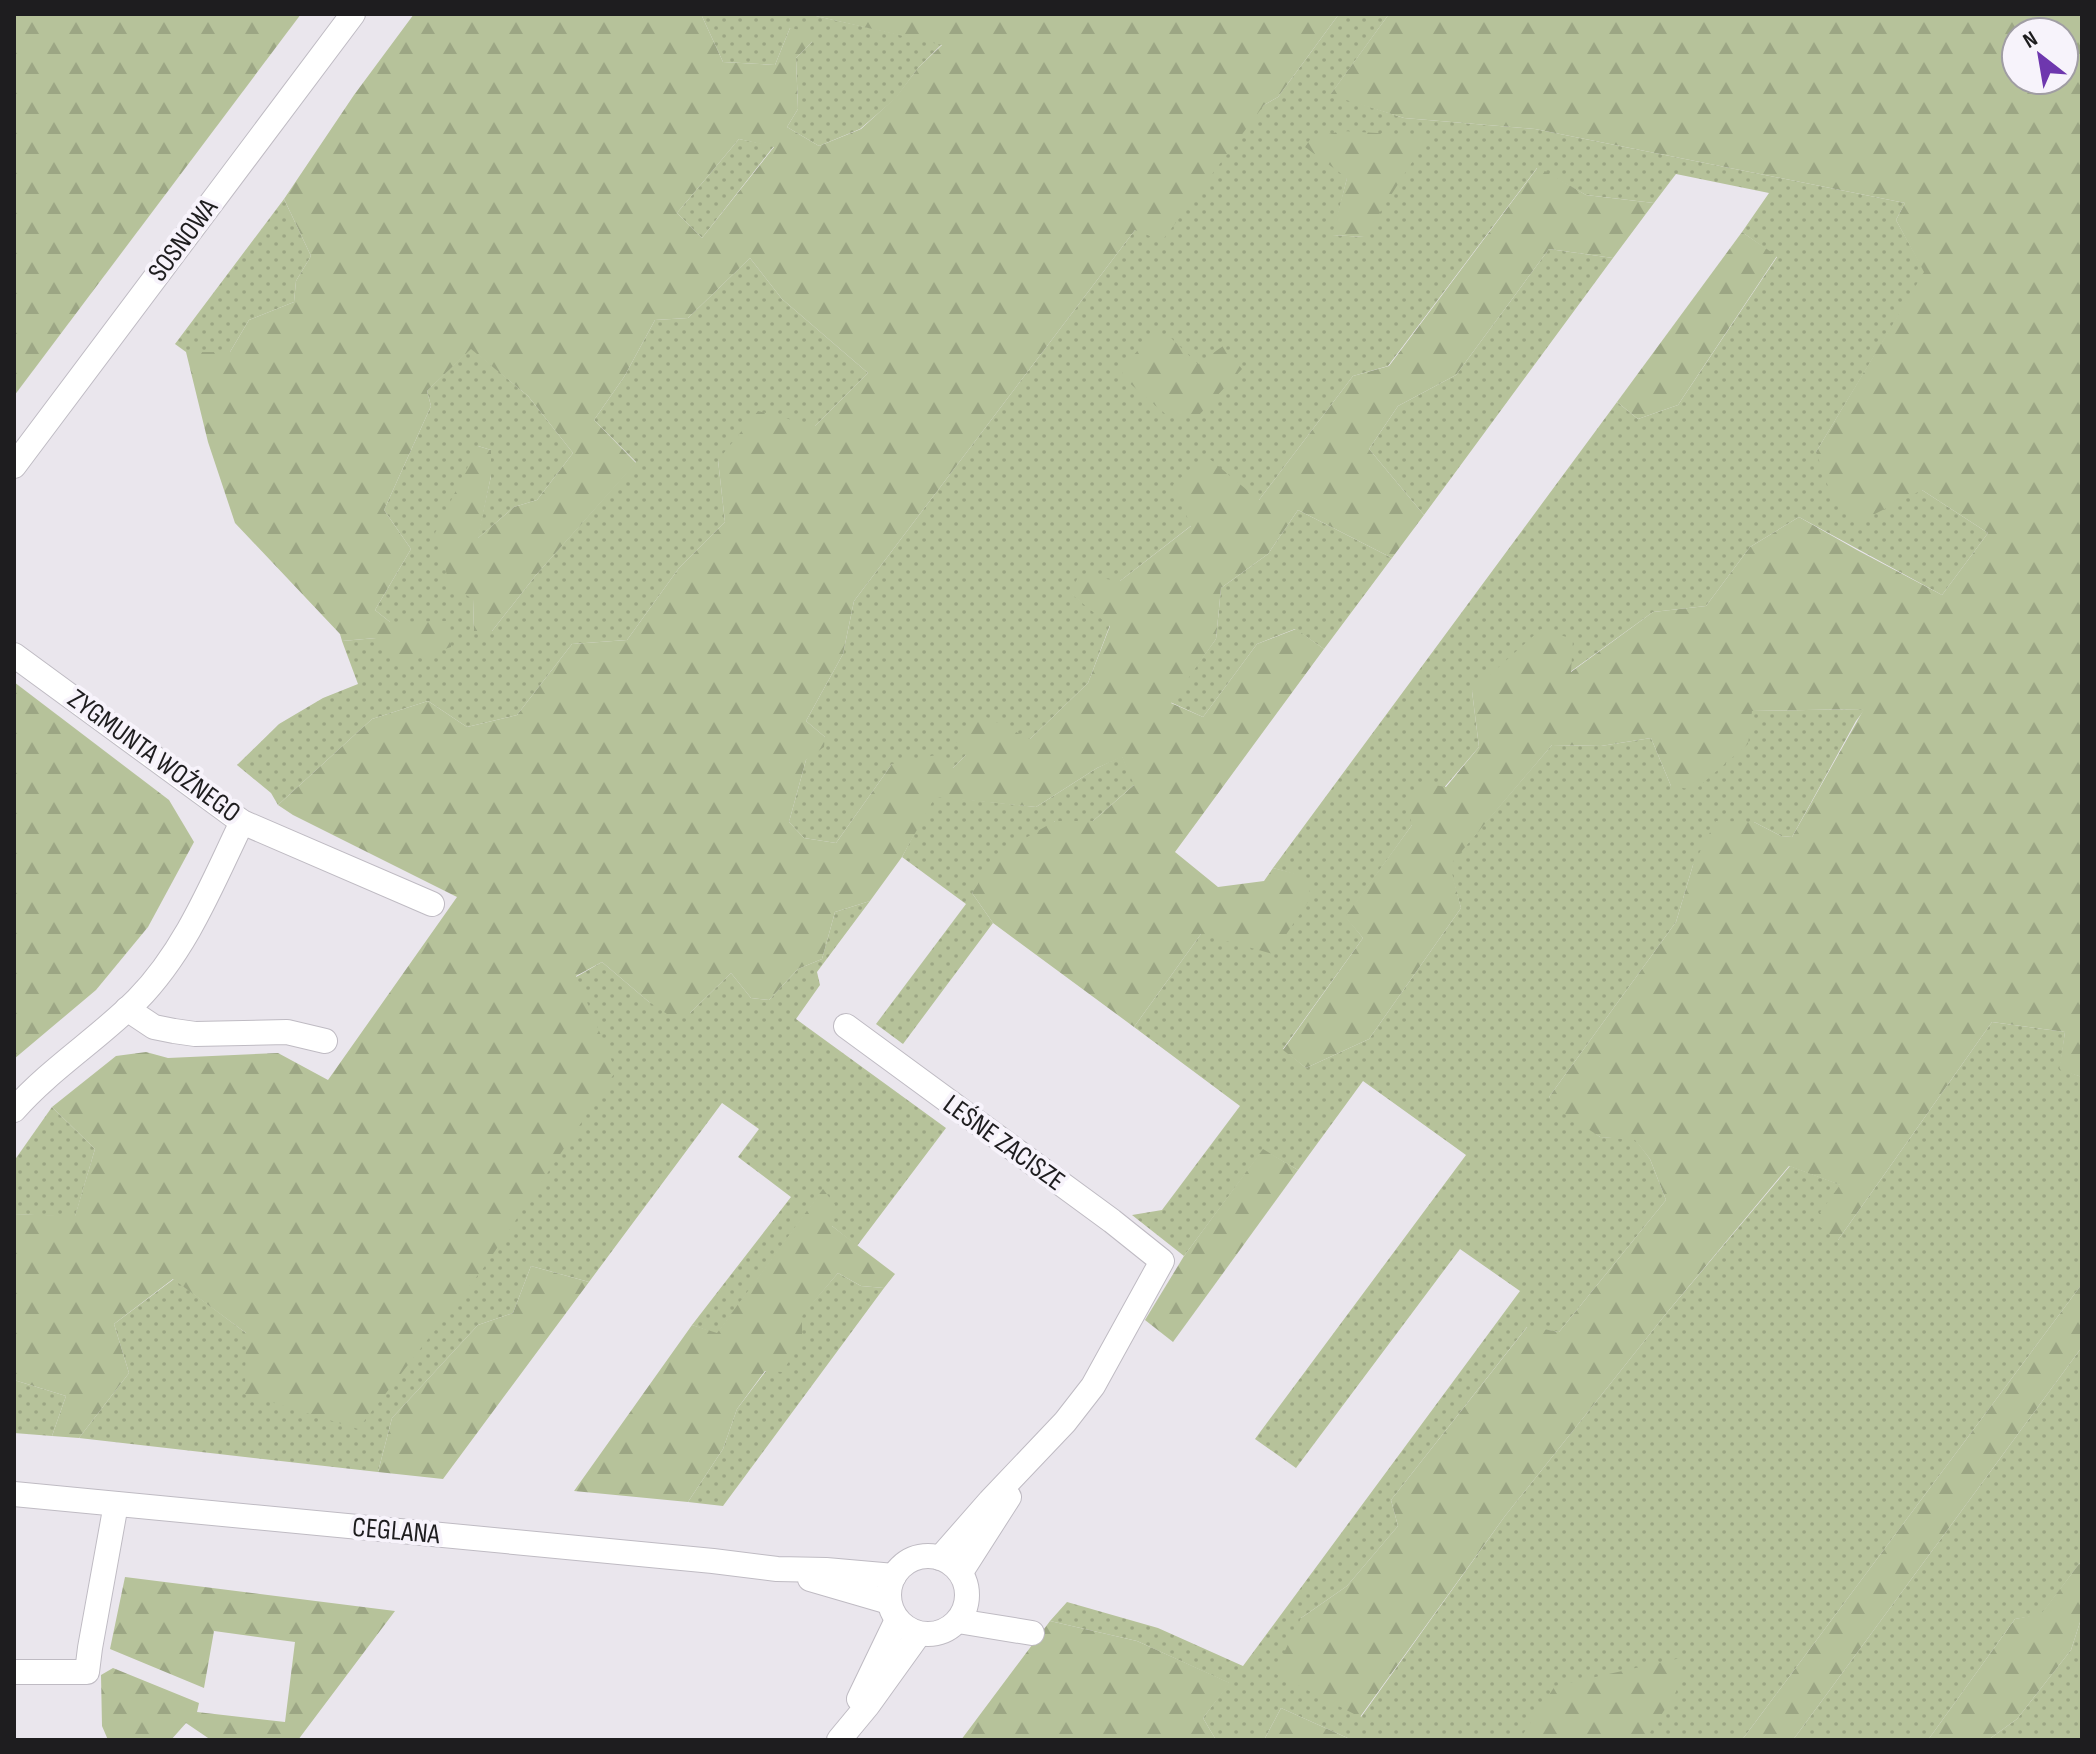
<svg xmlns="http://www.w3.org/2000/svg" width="2096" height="1754" viewBox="0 0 2096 1754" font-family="'Sofia Sans Condensed',sans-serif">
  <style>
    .grass { fill: url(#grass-dots); fill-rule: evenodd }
    .forest { fill: url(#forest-firs); fill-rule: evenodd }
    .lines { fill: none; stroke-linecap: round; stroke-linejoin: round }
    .minor-casing { stroke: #bfbbc3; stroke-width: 26 }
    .minor { stroke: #fff; stroke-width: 24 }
    .labels { text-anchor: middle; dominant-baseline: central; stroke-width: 8; stroke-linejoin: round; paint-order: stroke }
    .street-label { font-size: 28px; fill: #1e1d1f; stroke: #f7f3fb }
  </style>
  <defs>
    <pattern id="grass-dots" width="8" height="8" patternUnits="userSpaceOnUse" patternTransform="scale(2)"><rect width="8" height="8" fill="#b6c29a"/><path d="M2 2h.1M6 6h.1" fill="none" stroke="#9ca684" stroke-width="1.8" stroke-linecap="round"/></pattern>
    <pattern id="forest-firs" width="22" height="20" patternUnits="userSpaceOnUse" patternTransform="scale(2)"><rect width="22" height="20" fill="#b6c29a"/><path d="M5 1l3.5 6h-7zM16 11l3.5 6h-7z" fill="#9ca684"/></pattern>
  </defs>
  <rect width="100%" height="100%" fill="#eae6ed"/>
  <!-- grass -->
  <g class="grass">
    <polygon points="701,14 807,14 942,44 918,68 896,98 860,129 819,146 787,127 798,109 796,58 812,42 790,28 775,65 723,62"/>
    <path d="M 1339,14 L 1389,14 L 1331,94 L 1404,118 L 1535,129 L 1905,203 L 1896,220 L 1925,272 L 1816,452 L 1922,490 L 1988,533 L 1942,595 L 1799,517 L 1750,547 L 1706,606 L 1653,612 L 1570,672 L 1472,691 L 1479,747 L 1412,825 L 1346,917 L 1363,938 L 1283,1049 L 1306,1068 L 1369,1039 L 1461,908 L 1449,865 L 1552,745 L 1601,746 L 1651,738 L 1671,786 L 1752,711 L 1865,709 L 1856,721 L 1792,837 L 1781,836 L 1754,822 L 1693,865 L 1676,922 L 1549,1097 L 1600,1137 L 1635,1139 L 1650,1159 L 1666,1200 L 1559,1332 L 1527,1327 L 1391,1500 L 1398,1526 L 1347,1586 L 1301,1618 L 1361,1717 L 1505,1516 L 1665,1315 L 1790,1166 L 1841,1185 L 1838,1240 L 1992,1022 L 2065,1032 L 2060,1069 L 2082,1077 L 2082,1284 L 1742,1740 L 1352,1740 L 1281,1708 L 1264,1740 L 1216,1740 L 1203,1718 L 1229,1683 L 1137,1641 L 1050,1621 L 1067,1602 L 1158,1628 L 1243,1666 L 1520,1291 L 1460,1249 L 1296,1468 L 1255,1439 L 1466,1155 L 1363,1081 L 1298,1170 L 1263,1150 L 1184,1256 L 1132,1215 L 1162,1210 L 1240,1106 L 1134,1027 L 1201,934 L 1301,876 L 1273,868 L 1617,402 L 1638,419 L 1678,405 L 1777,257 L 1742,232 L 1769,193 L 1676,174 L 1654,203 L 1586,195 L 1537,168 L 1388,366 L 1353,376 L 1259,500 L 1192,525 L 1120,581 L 1071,593 L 1110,625 L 1088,683 L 1029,740 L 966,755 L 953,768 L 892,764 L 836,843 L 804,838 L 789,822 L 806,760 L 825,737 L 806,721 L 843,654 L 854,601 L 1135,230 L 1264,105 L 1278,97 ZM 1347,178 L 1364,237 L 1333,235 Z"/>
    <polygon points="739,139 774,146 702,238 677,213"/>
    <polygon points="284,199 311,256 296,281 294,302 249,320 230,352 186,352 175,344"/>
    <polygon points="1549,249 1613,258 1424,515 1369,449 1398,406 1456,375"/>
    <polygon points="750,258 782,299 868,373 815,426 718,460 725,522 679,568 627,640 572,644 517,715 467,727 428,701 372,719 278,805 271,793 237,765 279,724 323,698 358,684 342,641 376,638 450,622 390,622 375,610 411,549 384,510 431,406 427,391 471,348 528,396 573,453 537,500 514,507 477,539 491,476 491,450 478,446 473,599 474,631 492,631 536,575 636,462 594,420 624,377 655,320 688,318"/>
    <polygon points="1298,510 1392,558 1324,649 1295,629 1257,644 1203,717 1170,702 1216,639 1221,588 1268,554"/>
    <polygon points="1122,756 1135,784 1093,821 1055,821 972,893 993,923 903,1044 876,1024 966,904 902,857 934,796 1036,807 1097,768"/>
    <polygon points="870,901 817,972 820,985 796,1019 946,1128 857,1246 832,1226 823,1190 717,1334 692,1325 791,1197 738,1157 759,1129 722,1103 589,1282 531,1266 513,1313 478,1325 392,1418 378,1472 79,1438 129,1373 114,1324 174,1279 246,1333 576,977 602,962 649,1002 690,1013 731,973 751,998 769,1000 798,969 822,959 835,912"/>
    <polygon points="52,1107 95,1149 75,1217 14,1214 14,1161"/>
    <polygon points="838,1273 861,1286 884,1288 723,1506 688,1502 723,1449 737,1409 766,1371 801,1342 801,1316"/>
    <polygon points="2082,1347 2082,1560 2041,1615 2015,1619 1928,1740 1793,1740"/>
    <polygon points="14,1380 66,1396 52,1436 14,1433"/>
    <polygon points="2082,1616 2082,1740 1988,1740 2017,1719 2071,1650"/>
  </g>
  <!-- forest -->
  <g class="forest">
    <polygon points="14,14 301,14 14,396"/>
    <path d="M 414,14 L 701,14 L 723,62 L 775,65 L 790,28 L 809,32 L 812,42 L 796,58 L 798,109 L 787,127 L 819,146 L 861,129 L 896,97 L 918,68 L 942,45 L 807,14 L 1339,14 L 1278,97 L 1264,105 L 1162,241 L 1135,230 L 854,601 L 843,654 L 806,721 L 825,737 L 824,747 L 806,760 L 789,822 L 804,838 L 836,843 L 892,764 L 936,755 L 953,768 L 966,755 L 955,740 L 980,714 L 1030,739 L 1088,683 L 1110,626 L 1070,593 L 1079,575 L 1120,581 L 1191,526 L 1173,485 L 1205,455 L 1259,500 L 1353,376 L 1389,366 L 1538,167 L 1586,195 L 1654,203 L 1613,258 L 1549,249 L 1456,375 L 1398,406 L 1369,449 L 1424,515 L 1392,558 L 1298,510 L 1268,554 L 1221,588 L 1216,639 L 1171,703 L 1203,717 L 1257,644 L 1296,629 L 1324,649 L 1175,852 L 1218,887 L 1264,881 L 1273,868 L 1301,875 L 1312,896 L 1273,954 L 1201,934 L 1134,1027 L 993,923 L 972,893 L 998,854 L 1055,821 L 1093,821 L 1134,785 L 1122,757 L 1097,768 L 1036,807 L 935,797 L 902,857 L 870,901 L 835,912 L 822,959 L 798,969 L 769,1000 L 751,998 L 731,973 L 690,1013 L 676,1020 L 649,1002 L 602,962 L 576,976 L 616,1071 L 485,1266 L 358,1429 L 245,1394 L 246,1333 L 173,1279 L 114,1324 L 129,1373 L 79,1438 L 52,1436 L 66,1396 L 14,1380 L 14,1214 L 75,1216 L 95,1149 L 52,1107 L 116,1056 L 146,1052 L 168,1058 L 278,1053 L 328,1080 L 457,897 L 293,815 L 278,805 L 372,719 L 428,701 L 467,727 L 517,715 L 572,644 L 627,640 L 679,568 L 725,522 L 718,460 L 758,411 L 815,426 L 868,373 L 782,299 L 750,258 L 688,318 L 655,320 L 624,377 L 594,420 L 636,463 L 536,575 L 492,631 L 474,631 L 473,599 L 450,586 L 435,533 L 478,446 L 491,450 L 491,476 L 478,538 L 514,507 L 537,500 L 573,453 L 528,396 L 471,349 L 427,391 L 431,406 L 384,510 L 411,549 L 375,610 L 390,622 L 450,621 L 451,647 L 400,664 L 376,638 L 342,641 L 340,634 L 235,523 L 208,442 L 186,352 L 230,352 L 249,320 L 294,302 L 296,281 L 311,256 L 284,199 L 354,95 ZM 739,139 L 774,147 L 702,238 L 677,213 Z"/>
    <path d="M 1389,14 L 2082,14 L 2082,1077 L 2059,1070 L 2065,1032 L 1992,1022 L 1838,1240 L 1813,1222 L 1840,1185 L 1789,1166 L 1665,1315 L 1505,1516 L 1360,1717 L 1274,1673 L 1301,1618 L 1347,1586 L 1398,1526 L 1391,1500 L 1528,1326 L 1559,1332 L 1666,1200 L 1650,1159 L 1635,1140 L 1600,1137 L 1560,1110 L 1549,1097 L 1676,922 L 1693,865 L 1716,821 L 1754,822 L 1781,836 L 1792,837 L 1864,709 L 1752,711 L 1748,744 L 1695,790 L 1671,786 L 1651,738 L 1601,746 L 1552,745 L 1450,865 L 1461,908 L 1369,1039 L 1306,1068 L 1283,1050 L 1363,938 L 1345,917 L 1412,825 L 1405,798 L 1422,783 L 1446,787 L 1479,747 L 1472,691 L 1541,629 L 1573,639 L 1571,672 L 1653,612 L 1706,606 L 1750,547 L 1799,517 L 1857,550 L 1942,595 L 1988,533 L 1922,490 L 1859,522 L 1830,492 L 1816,452 L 1924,272 L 1896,220 L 1905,203 L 1535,129 L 1404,118 L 1330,95 ZM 2016,32 L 2064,32 L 2064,80 L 2016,80 Z"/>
    <polygon points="1342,131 1429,136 1364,237 1332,235 1347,178 1305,147 1311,138"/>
    <polygon points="1742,232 1777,256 1678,405 1638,419 1617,402"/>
    <polygon points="1150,336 1170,337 1198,364 1223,346 1242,369 1199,415 1170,418 1126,380 1121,370"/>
    <polygon points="14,682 169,800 194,842 148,927 96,990 14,1059"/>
    <polygon points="1263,1149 1298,1170 1173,1342 1145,1320 1184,1256"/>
    <polygon points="823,1189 835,1205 832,1226 895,1274 884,1288 861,1286 838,1273 802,1316 802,1342 782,1372 765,1371 737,1409 723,1449 688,1502 574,1491 692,1325 717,1333"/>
    <polygon points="531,1266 589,1282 443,1479 378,1472 392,1418 478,1325 513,1313"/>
    <polygon points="2082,1284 2082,1347 1793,1740 1742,1740"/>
    <polygon points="2082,1560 2082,1616 2071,1650 2017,1719 1988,1740 1928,1740 2015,1619 2041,1614"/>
    <polygon points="125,1577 395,1611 298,1740 211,1740 186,1723 171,1740 108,1740 102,1726 101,1675 113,1668 199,1703 197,1712 285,1722 295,1642 214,1631 204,1688 110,1649"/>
    <polygon points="1050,1621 1137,1641 1230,1683 1203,1718 1216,1740 961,1740"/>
    <polygon points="1685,1657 1676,1692 1645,1740 1519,1740 1555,1686"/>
    <polygon points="1281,1708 1352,1740 1264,1740"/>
  </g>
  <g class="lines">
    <defs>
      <g id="minor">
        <polyline points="14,466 353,14"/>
        <polyline points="14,655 242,822 432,904"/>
        <polyline points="127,1009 154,1027 174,1031 195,1034 287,1032 325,1041"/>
        <polyline points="846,1026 1112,1221 1162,1261 1093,1386 1065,1422 990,1501 940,1558"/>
        <path d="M 14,1110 C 50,1069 98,1039 137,1000 C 186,950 212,884 242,822"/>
        <polyline points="14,1494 713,1561 777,1569 826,1570 894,1576"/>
        <circle cx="928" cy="1595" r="39"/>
        <polyline points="961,1572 1009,1497"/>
        <polyline points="810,1579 889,1602"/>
        <polyline points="958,1621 1032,1633"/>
        <polyline points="14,1672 87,1672 90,1648 116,1504"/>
        <polyline points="859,1699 897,1620"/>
        <polyline points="839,1740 868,1705 919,1634"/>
      </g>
    </defs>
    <!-- minor casing -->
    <use href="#minor" class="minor-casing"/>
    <!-- minor -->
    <use href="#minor" class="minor"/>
  </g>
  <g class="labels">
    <!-- street labels -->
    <g class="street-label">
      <text transform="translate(183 240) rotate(-53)">SOSNOWA</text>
      <text transform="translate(154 756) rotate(36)">ZYGMUNTA WOŹNEGO</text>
      <text transform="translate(1004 1143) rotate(36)">LEŚNE ZACISZE</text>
      <text transform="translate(396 1531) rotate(5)">CEGLANA</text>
    </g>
  </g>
  <!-- border -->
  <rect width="2096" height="1754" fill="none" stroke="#1e1d1f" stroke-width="32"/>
  <!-- north arrow -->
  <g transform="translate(2040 56) rotate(329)"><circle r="38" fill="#f7f3fb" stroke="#a09da3" stroke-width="2"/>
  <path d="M0-6L14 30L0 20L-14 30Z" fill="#6e37ae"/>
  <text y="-12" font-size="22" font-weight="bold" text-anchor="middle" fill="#1e1d1f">N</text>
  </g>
</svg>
